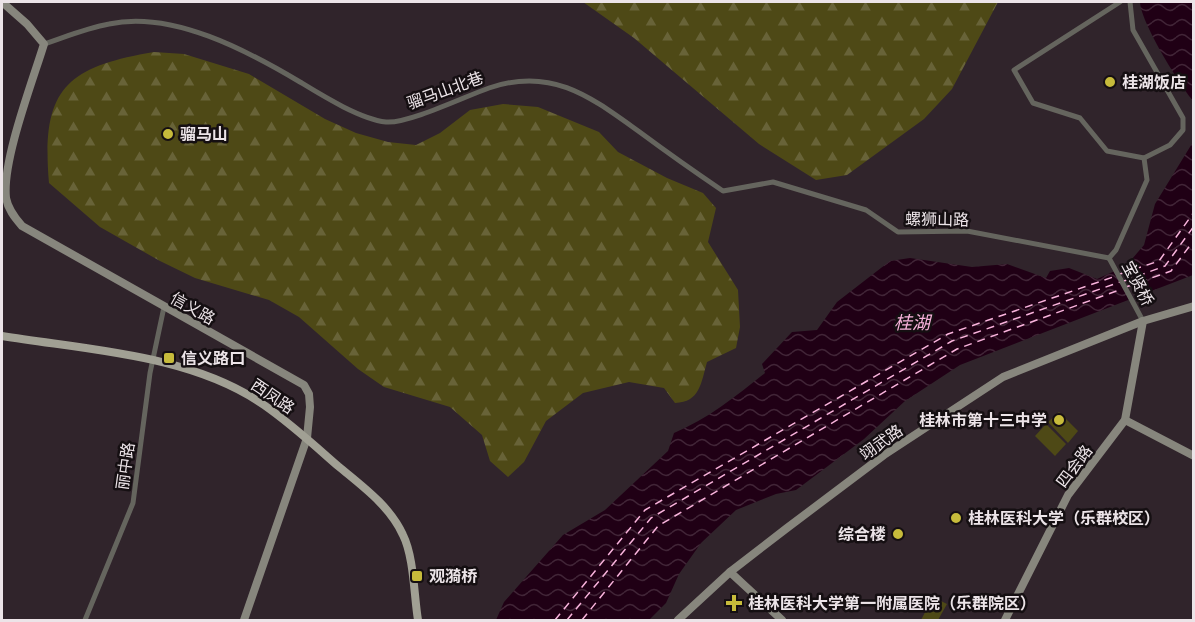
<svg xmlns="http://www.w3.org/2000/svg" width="1195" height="622" viewBox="0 0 1195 622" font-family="'Archivo Narrow','Noto Sans SC',sans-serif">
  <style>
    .forest { fill: url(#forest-firs) }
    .pitch { fill: #4e4916 }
    .water { fill: url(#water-waves) }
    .pier { fill: #30242b }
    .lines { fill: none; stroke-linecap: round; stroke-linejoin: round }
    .ferry { stroke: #f9b3dc; stroke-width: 1.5; stroke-dasharray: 8 6; stroke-linecap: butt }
    .street { stroke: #65655e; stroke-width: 5 }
    .secondary { stroke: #87867d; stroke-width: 8 }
    .primary { stroke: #a1a094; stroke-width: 8 }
    .poi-dot { fill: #c7bb3b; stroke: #150f12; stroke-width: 2 }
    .labels { text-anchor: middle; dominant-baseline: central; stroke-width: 5; stroke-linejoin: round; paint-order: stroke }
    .poi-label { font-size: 16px; font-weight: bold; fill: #ece4e8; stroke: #150f12; text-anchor: start }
    .street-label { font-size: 16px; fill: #ece4e8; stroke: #150f12 }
    .water-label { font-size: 18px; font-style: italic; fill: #f9b3dc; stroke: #150f12 }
  </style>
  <defs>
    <pattern id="forest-firs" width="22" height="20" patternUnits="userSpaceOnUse" patternTransform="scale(1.5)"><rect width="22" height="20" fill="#4e4916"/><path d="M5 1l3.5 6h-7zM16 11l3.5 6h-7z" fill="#686338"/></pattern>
    <pattern id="water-waves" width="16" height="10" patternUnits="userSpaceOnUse" patternTransform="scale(1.5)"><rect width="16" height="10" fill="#200015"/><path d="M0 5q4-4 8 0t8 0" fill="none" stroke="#412537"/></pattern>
  </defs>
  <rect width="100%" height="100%" fill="#30242b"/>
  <!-- forest -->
  <g class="forest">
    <polygon points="583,2 998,2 952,89 924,119 847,175 816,180 759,144 634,38"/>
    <path d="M 154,52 L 184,54 L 249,74 L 325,119 L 356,133 L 388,142 L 416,145 L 440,133 L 470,110 L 503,104 L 538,107 L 599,132 L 618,152 L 667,178 L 703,193 L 716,208 L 708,242 L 738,290 L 740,327 L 736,348 L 707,362 C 701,383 700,402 675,403 L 664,388 L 629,382 L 583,393 L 546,421 L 524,462 L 508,477 L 490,461 L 482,435 L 450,407 L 384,387 L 358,369 L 299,317 L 269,300 L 195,278 L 160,261 L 100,227 L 49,183 C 41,90 65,67 154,52 Z"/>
  </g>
  <!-- pitch -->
  <g class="pitch">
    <polygon points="1059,412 1078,431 1068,443 1048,422"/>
    <polygon points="1046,424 1066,444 1055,456 1035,436"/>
    <polygon points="933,597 947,604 938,620 921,620"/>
  </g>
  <!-- water -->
  <g class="water">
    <path d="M 1140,2 L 1193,2 L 1193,101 C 1179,84 1141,23 1140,2 Z"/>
    <path d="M 1193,142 L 1193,275 L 960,365 L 905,401 L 864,439 L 796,490 L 776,494 L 736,510 L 701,543 L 679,574 L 666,603 L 649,620 L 496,620 L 504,602 L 563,535 L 605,510 L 668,451 L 674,433 C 708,419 736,396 765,373 L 762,364 L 792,332 L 817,330 L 837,302 L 890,261 L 910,258 L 972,267 L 1007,264 L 1046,278 L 1050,271 L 1069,268 L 1097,279 L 1126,266 L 1144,245 L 1155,204 Z"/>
  </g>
  <!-- pier -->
  <polygon class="pier" points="1126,264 1144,295 1130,301 1114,269"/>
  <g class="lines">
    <!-- ferry -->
    <g class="ferry">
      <polyline points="1120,274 1159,261 1194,212"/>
      <polyline points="1124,281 1165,266 1194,226"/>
      <polyline points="1126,287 1171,271 1194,240"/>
      <polyline points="555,620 645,510 948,334 1116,276"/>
      <polyline points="567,620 651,518 952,341 1120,282"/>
      <polyline points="582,620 658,526 957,349 1122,289"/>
    </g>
    <!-- street -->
    <g class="street">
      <polyline points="1130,2 1133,30 1183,118 1183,130 1170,145 1144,158"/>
      <path d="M 44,44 C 65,37 87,28 109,24 C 172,10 248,51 300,82 C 323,96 360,119 386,122 C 408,124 466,96 489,88 C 553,66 592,98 641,133 C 668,153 695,172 723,191 L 773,182 L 866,210 L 898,232 L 967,231 L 1109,258"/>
      <polyline points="1109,258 1116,250 1147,180 1144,158 1107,151 1080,118 1033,103 1014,70 1120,2"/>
      <polyline points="1109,258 1143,321"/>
      <polyline points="85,620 133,503 150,373 164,307"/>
    </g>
    <!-- secondary -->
    <g class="secondary">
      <path d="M 2,2 L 27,24 L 44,44 C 32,83 2,161 6,198 C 8,209 14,217 22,226 L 304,385 L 309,394 L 310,407 L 307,438 L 244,620"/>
      <polyline points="1125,420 1194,456"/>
      <polyline points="730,572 782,620"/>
      <polyline points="678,620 730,572 787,528 884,455 1003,377 1143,321 1194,306"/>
      <polyline points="1005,620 1068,495 1125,420 1143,321"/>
    </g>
    <!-- primary -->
    <path class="primary" d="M 2,336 C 87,350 191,354 264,405 C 290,423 314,445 338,466 C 362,486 390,506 403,535 C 414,557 414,596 418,620"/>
  </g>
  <!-- markers -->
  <g class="poi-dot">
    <circle cx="1110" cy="82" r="6"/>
    <circle cx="168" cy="134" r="6"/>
    <rect x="163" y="352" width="12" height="12" rx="3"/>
    <circle cx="1059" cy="420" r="6"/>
    <circle cx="956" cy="518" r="6"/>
    <circle cx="898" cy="534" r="6"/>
    <rect x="411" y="570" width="12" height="12" rx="3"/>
    <path d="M731 594h6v6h6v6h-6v6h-6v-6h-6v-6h6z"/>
  </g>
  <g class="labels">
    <!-- poi labels -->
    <g class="poi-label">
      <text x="1122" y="82">桂湖饭店</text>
      <text x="180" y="134">骝马山</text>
      <text x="181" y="358">信义路口</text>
      <text x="1047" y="420" text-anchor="end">桂林市第十三中学</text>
      <text x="968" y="518">桂林医科大学（乐群校区）</text>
      <text x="886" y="534" text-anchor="end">综合楼</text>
      <text x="429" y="576">观漪桥</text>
      <text x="748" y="603">桂林医科大学第一附属医院（乐群院区）</text>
    </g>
    <!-- street labels -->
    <g class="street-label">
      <text transform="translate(445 90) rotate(-20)">骝马山北巷</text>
      <text transform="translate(937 219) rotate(1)">螺狮山路</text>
      <text transform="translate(1138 283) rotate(62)">宝贤桥</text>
      <text transform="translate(193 308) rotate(29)">信义路</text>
      <text transform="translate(273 396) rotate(34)">西凤路</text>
      <text transform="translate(881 442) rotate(-35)">翊武路</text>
      <text transform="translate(125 466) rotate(-82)">丽中路</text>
      <text transform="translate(1074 466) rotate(-53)">四会路</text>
    </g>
    <!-- water labels -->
    <g class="water-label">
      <text x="912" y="322">桂湖</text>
    </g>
  </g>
  <!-- border -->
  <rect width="1195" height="622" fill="none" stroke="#ece4e8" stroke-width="6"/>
</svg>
